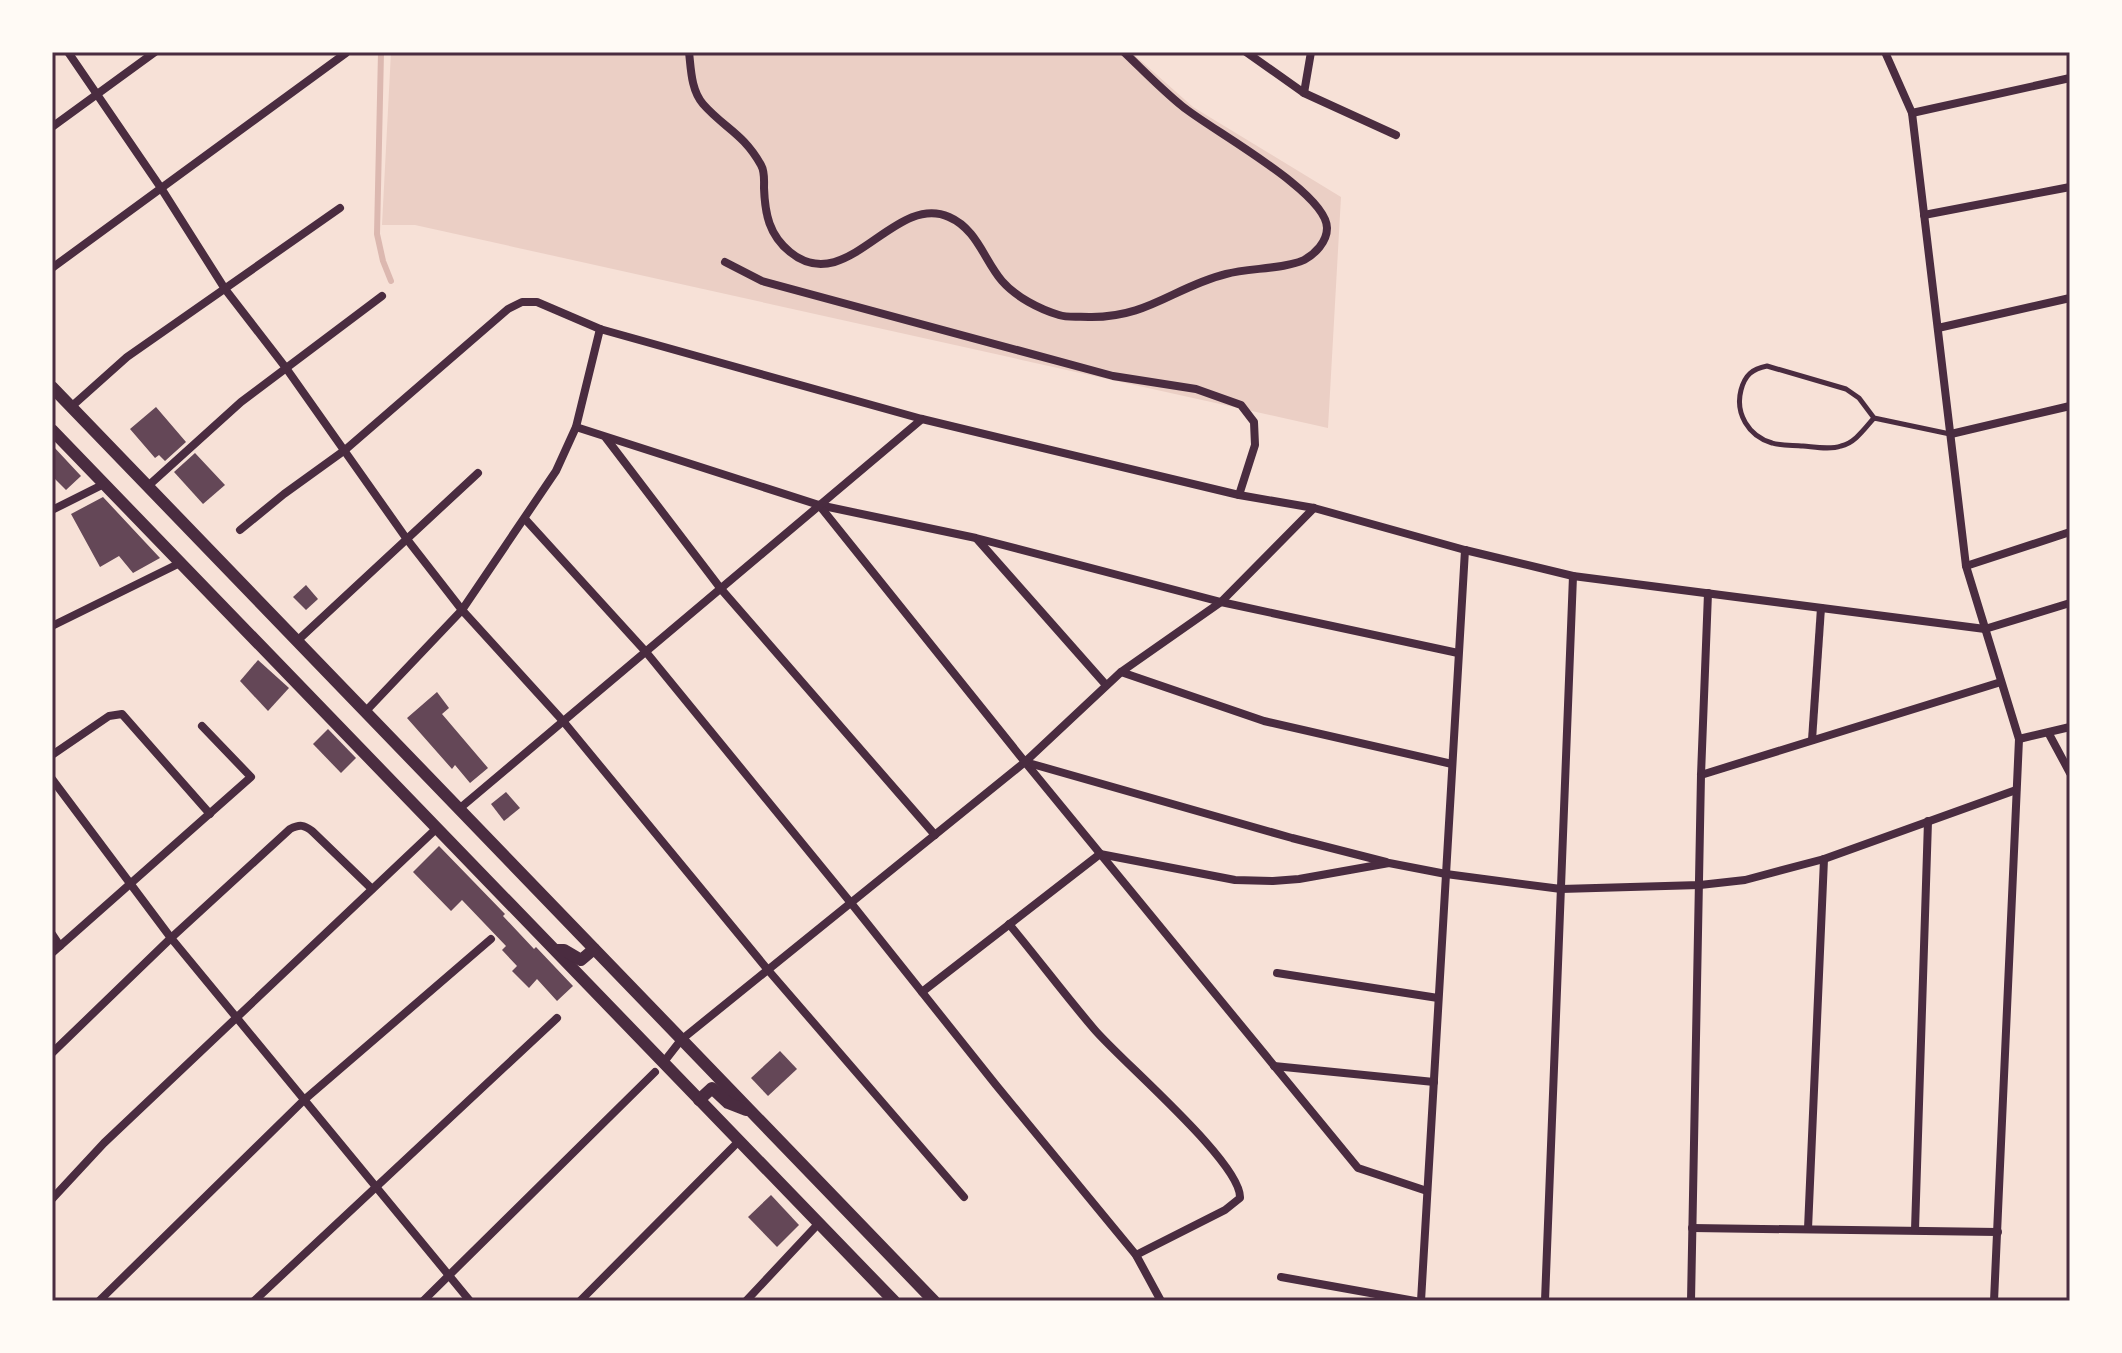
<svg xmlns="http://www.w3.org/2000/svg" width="2122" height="1353" viewBox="0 0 2122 1353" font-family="Manrope,sans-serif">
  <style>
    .green { fill: #ebcfc5 }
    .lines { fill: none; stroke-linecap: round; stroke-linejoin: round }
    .stream { stroke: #dcb8b0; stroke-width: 6 }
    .building { fill: #644757 }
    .service { stroke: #4a2c40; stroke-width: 5 }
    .minor { stroke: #4a2c40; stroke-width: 8 }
    .tertiary { stroke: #4a2c40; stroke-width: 12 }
    .neatline { fill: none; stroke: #4a2c40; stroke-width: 3 }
  </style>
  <rect width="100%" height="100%" fill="#f7e1d7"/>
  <!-- green -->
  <polygon class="green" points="391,52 1131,52 1193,107 1341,197 1328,428 415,225 382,225"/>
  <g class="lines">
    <!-- stream -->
    <polyline class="stream" points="381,52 377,234 383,261 391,281"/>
  </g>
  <!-- building -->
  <g class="building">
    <polygon points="156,407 186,442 165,461 159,455 155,458 130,429"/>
    <polygon points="52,445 81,476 66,490 52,476"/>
    <polygon points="195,453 225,485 203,504 174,472"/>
    <polygon points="103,497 145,542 160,558 133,573 119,556 100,567 71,514"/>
    <polygon points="306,585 318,599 306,610 293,597"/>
    <polygon points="258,660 289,688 268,711 240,681"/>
    <polygon points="437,692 449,708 442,714 488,768 470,783 455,765 452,769 407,718"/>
    <polygon points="328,729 356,758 341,773 313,744"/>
    <polygon points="506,792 520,808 504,821 491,804"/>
    <polygon points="439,846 505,914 503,916 534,949 536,947 573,986 557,1001 537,979 529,988 512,971 517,966 502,950 506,946 462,900 451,911 413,872"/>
    <polygon points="780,1051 797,1069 768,1096 751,1078"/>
    <polygon points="771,1195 799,1225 777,1247 748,1217"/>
  </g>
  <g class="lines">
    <!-- service -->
    <path class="service" d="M 1874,418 C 1865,428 1855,443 1841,446 C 1830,450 1815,447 1803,446 C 1793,445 1781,446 1772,443 C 1748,436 1735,413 1741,390 C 1745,375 1752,369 1767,366 L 1846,389 L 1859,398 L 1874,418 L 1950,434"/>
    <!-- minor -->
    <g class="minor">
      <polyline points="68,52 161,188 225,289 286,368 406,538 462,610 563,721 768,970 964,1197"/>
      <path d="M 689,52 C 691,69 691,90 703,104 C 724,128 743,133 761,165 C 765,172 764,180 764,188 C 765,214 769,235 790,252 C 847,299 894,192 949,217 C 977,229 984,260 1002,281 C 1016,297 1039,309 1059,315 C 1068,318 1079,316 1089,317 C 1148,318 1174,287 1226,274 C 1248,268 1285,269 1304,260 C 1315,254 1327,242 1327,228 C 1327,192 1211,130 1182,106 C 1161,89 1143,70 1124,52"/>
      <polyline points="1246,52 1304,93 1396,135"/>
      <polyline points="1885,52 1912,113 1966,566 2019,739 1994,1301"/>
      <polyline points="1304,93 1311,52"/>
      <polyline points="1912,113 2070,78"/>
      <polyline points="52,127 155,52"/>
      <polyline points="1924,215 2070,187"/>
      <polyline points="725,262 762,281 1113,376 1196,389 1241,405 1254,422 1255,445 1239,495"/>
      <polyline points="52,268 346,53"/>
      <polyline points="1938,328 2070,298"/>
      <polyline points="71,407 127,357 340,208"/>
      <polyline points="576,427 819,505 976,538 1221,602 1458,653"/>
      <polyline points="1951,434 2070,406"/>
      <polyline points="606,438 721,589 935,835"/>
      <polyline points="148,486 241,402 382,296"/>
      <polyline points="819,505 1025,762 1358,1168 1427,1191"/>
      <polyline points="52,510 104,484"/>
      <polyline points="525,519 646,652 851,903 996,1085 1136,1255 1161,1301"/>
      <polyline points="240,530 284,494 345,450 508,309 522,302 537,302 600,329 922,419 1239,495 1314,508 1465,550 1573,576 1985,629 2070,603"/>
      <polyline points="977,539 1106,685"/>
      <polyline points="1966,566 2070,532"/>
      <polyline points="52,626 180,563"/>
      <polyline points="297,641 478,473"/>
      <polyline points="1121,672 1264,721 1452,764"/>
      <polyline points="365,712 462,610 556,471 576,427 600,329"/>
      <polyline points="2049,734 2070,773"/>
      <polyline points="2019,739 2070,727"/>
      <polyline points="1812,740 1821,608"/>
      <polyline points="52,755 109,716 122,714 210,814"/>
      <polyline points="1025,762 1292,838 1386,862"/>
      <polyline points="1701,775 2001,682"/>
      <polyline points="52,779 171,938 470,1301"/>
      <polyline points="459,809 922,419"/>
      <path d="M 1009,924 C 1038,959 1065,995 1094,1029 C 1121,1061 1242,1163 1240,1198 L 1225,1210 L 1136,1255"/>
      <polyline points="52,934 60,946"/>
      <polyline points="52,953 251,777 202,726"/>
      <polyline points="1277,973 1438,998"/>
      <polyline points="922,992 1100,854 1235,880 1273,881 1299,879 1389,863 1446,874 1561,889 1700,885 1745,880 1824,859 2016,790"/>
      <path d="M 52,1053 L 171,938 L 290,829 C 300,824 304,825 312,831 L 372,889"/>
      <polyline points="663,1063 681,1040 1025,762 1121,672 1221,602 1314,508"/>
      <polyline points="1274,1066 1434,1082"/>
      <polyline points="52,1199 104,1143 437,828"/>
      <polyline points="1692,1228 1998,1232"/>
      <polyline points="1808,1229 1824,859"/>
      <polyline points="1915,1230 1928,821"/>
      <polyline points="1281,1277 1415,1301"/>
      <polyline points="99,1301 304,1100 491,939"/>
      <polyline points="254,1301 557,1018"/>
      <polyline points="423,1301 655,1072"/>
      <polyline points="580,1301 739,1141"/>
      <polyline points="746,1301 819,1223"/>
      <polyline points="1421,1301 1465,550"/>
      <polyline points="1545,1301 1573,576"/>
      <polyline points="1691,1301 1701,775 1708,593"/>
    </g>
    <!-- tertiary -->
    <g class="tertiary">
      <polyline points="52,387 934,1301"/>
      <polyline points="52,430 894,1301"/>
      <polyline points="557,950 564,950 581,960 594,949"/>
      <polyline points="699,1100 712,1088 728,1103 746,1110"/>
    </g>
  </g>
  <!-- border -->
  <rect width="2122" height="1353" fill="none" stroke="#fffaf5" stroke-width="108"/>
  <rect x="54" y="54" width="2014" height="1245" class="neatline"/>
</svg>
